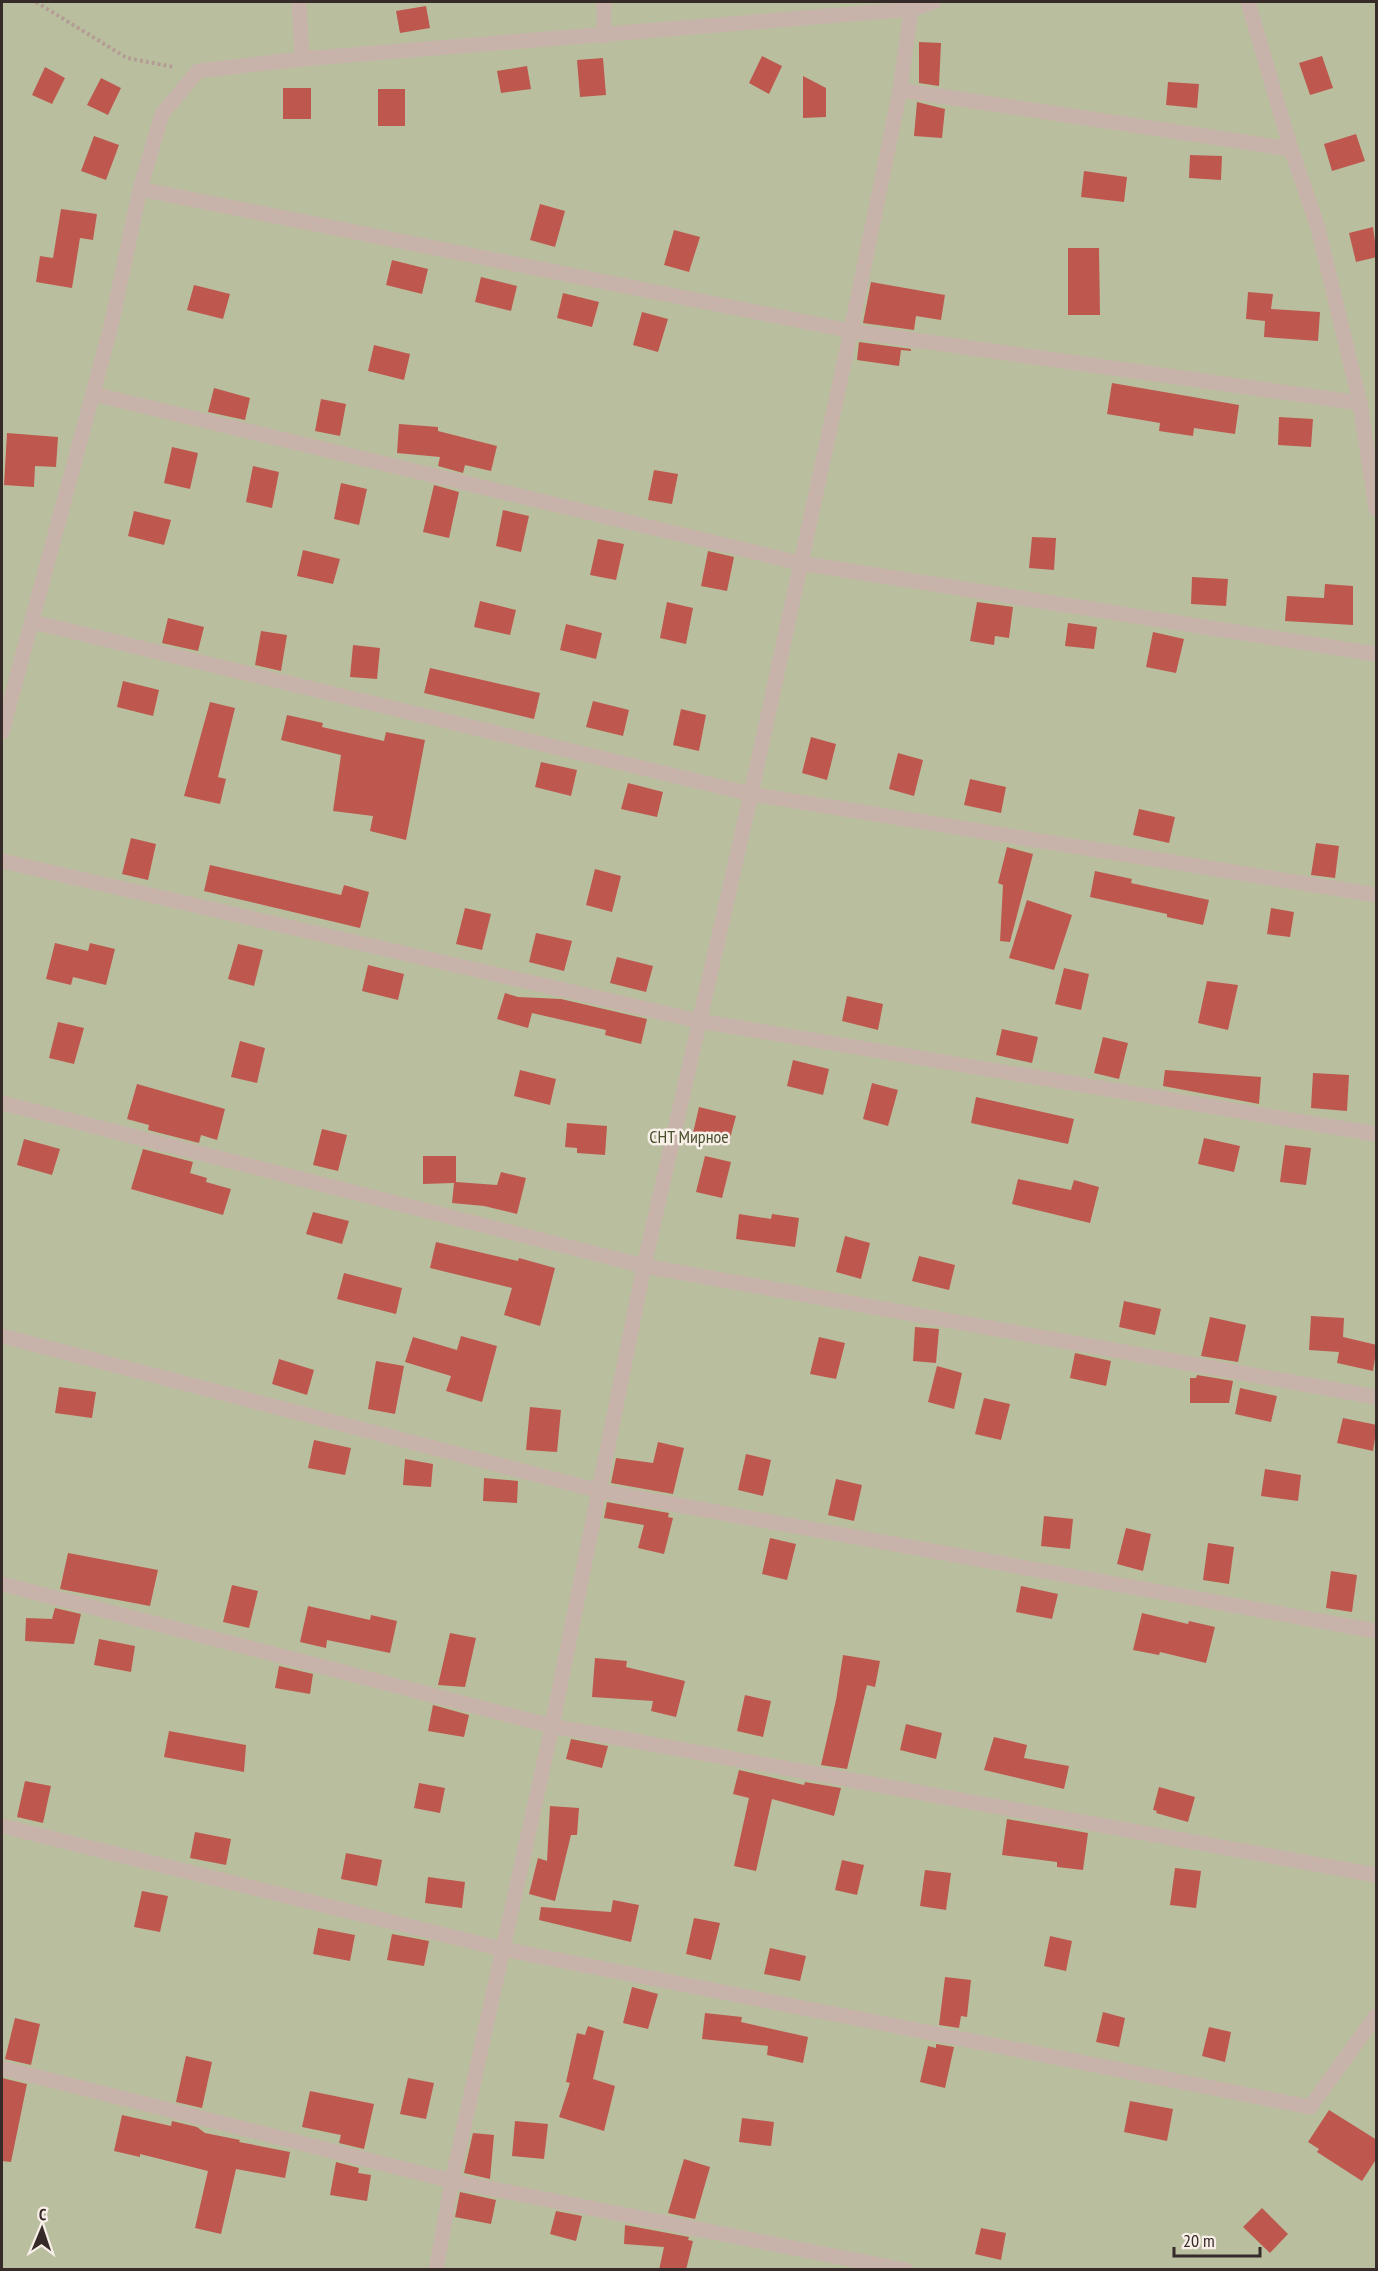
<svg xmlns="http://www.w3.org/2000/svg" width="1378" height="2271" viewBox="0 0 1378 2271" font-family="'PT Sans Narrow',sans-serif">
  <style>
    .green { fill: #b9bf9e }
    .building { fill: #be584e }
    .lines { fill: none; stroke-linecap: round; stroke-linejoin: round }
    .path { stroke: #b49d94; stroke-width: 4; stroke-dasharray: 3 3; stroke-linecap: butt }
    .minor { stroke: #c8b3aa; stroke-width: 15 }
    .labels { text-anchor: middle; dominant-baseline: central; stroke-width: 5; stroke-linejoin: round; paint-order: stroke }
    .park-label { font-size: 18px; fill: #4b522e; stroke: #f8efe9 }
  </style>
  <rect width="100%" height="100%" fill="#f1e4dd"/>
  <!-- green -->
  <rect class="green" x="2" y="2" width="1374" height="2267"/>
  <!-- building -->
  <g class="building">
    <polygon points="426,6 430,28 400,33 396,11"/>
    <polygon points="919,42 941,43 939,86 919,83"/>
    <polygon points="762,56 782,66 769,94 749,83"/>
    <polygon points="1322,56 1333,88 1310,95 1299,63"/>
    <polygon points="603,58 606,95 580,97 577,60"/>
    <polygon points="527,66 531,89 501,93 497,71"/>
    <polygon points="45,67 65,78 52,104 32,95"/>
    <polygon points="803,76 826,88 826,117 803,118"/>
    <polygon points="101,78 121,88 108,115 87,105"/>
    <polygon points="1168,82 1199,84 1197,108 1166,105"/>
    <rect x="283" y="88" width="28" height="31"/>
    <rect x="378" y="89" width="27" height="37"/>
    <polygon points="917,102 945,109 942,138 914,136"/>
    <polygon points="1356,134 1365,161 1332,171 1324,144"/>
    <polygon points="94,136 119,145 106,180 81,171"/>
    <polygon points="1190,155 1222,156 1221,180 1189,178"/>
    <polygon points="1084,171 1127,177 1124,202 1081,197"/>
    <polygon points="540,204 565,211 555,247 530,240"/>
    <polygon points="61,209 97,214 93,240 80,238 72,288 36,282 40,256 53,258"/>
    <polygon points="1373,227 1377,257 1356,262 1349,233"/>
    <polygon points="674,230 700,237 689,272 664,265"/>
    <polygon points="1068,248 1099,248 1100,315 1068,315"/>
    <polygon points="392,260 428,269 422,294 386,285"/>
    <polygon points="481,277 517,286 511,311 475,302"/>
    <polygon points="871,282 945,295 941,320 916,316 914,330 863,323"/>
    <polygon points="194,285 230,294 223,319 187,310"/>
    <polygon points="1248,292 1273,294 1271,309 1320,312 1318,341 1264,337 1265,321 1246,319"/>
    <polygon points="563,293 599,302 592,327 557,318"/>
    <polygon points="642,312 668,319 658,352 633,345"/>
    <polygon points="859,342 911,349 911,351 901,350 899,366 857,360"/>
    <polygon points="374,345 410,354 404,380 368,371"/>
    <polygon points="1112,383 1239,405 1235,434 1194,428 1193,436 1159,431 1160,423 1107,414"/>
    <polygon points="214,388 250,398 245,420 208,412"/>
    <polygon points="321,399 346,404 340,436 315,431"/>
    <polygon points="1279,417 1313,419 1311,447 1278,445"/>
    <polygon points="399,424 438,427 438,431 497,446 491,471 465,465 463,473 438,466 440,457 397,453"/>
    <polygon points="7,433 58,437 56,467 35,466 34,487 4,485"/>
    <polygon points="172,447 198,453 190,489 164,483"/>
    <polygon points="253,466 279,472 272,508 246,502"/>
    <polygon points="654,470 678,474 672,504 648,500"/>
    <polygon points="341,483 367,489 359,525 334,519"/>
    <polygon points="434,485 459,492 449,538 423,532"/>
    <polygon points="503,510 529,516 521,552 496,546"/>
    <polygon points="134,511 171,520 164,545 128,536"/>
    <polygon points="1032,537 1056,538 1054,570 1029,568"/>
    <polygon points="598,539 624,544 616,580 590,575"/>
    <polygon points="303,550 340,559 333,584 297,576"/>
    <polygon points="708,551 734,557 727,591 701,586"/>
    <polygon points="1192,577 1228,579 1226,606 1191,604"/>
    <polygon points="1325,584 1353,586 1353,625 1285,621 1287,596 1324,598"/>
    <polygon points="480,601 516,610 510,635 474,627"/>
    <polygon points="667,602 693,608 686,644 660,638"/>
    <polygon points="977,602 1013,607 1009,638 995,636 994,645 970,641"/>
    <polygon points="168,618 204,627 198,651 162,643"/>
    <polygon points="1068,623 1097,627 1094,649 1065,646"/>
    <polygon points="566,624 602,633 596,659 560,650"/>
    <polygon points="261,631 287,635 281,671 255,665"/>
    <polygon points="1153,632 1184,639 1176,673 1146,667"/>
    <polygon points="353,645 380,648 377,679 350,677"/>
    <polygon points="430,668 540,693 534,719 424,693"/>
    <polygon points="123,681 159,690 153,716 117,707"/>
    <polygon points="593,701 629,710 623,736 586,727"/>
    <polygon points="210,702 235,708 218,777 226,779 220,804 184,796"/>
    <polygon points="681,709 706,715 699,751 673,745"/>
    <polygon points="287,715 323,723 322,727 384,741 386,732 425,740 406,840 370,831 373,816 333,811 341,755 281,740"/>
    <polygon points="811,737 836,744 827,780 802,773"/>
    <polygon points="898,753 923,760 914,796 889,789"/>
    <polygon points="541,762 577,770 571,796 535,787"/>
    <polygon points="970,779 1006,787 1001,813 964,805"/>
    <polygon points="628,783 663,792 657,817 621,809"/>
    <polygon points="1139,809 1175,817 1169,843 1133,835"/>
    <polygon points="131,838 156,844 148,880 122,874"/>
    <polygon points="1316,843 1339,846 1335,878 1311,875"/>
    <polygon points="1007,847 1033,854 1010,942 1000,941 1003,885 998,883"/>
    <polygon points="210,865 341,895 344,885 369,892 360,928 204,891"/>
    <polygon points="595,869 621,876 612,912 586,905"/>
    <polygon points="1095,871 1132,879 1131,883 1209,900 1203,925 1167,917 1167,914 1090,897"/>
    <polygon points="1027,900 1072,915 1054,970 1009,958"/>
    <polygon points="465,908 491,914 482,950 456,944"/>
    <polygon points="1271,908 1294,912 1290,937 1267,934"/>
    <polygon points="536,933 572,941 564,971 529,962"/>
    <polygon points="55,943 88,951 90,943 115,949 106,985 73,977 71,985 46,979"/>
    <polygon points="238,944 263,950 254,986 228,979"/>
    <polygon points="617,957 653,966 646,992 610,983"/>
    <polygon points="368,965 404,974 398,1000 362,991"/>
    <polygon points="1064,968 1089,974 1081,1010 1055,1004"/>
    <polygon points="1207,981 1238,985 1228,1030 1198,1023"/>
    <polygon points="505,993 518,997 561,999 647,1019 641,1044 605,1035 606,1030 532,1013 528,1028 497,1019"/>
    <polygon points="847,996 883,1004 878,1030 842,1021"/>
    <polygon points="58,1022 84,1028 74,1064 49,1058"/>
    <polygon points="1002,1029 1038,1037 1032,1063 996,1055"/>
    <polygon points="1103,1037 1128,1043 1119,1079 1094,1073"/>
    <polygon points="240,1041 265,1048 257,1083 231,1077"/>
    <polygon points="793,1060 829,1069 823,1095 787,1086"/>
    <polygon points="520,1070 556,1079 550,1105 514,1096"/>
    <polygon points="1165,1070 1261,1077 1259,1104 1163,1086"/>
    <polygon points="1313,1073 1349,1075 1347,1111 1311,1108"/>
    <polygon points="872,1083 898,1090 888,1126 863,1119"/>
    <polygon points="137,1084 225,1109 217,1140 201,1135 199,1143 148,1130 149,1125 127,1119"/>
    <polygon points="976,1097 1074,1119 1068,1144 971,1123"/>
    <polygon points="699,1107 736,1116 729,1142 693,1133"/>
    <polygon points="567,1123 607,1126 605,1155 577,1153 577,1148 565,1147"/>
    <polygon points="322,1129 347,1135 338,1171 313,1165"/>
    <polygon points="1204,1138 1240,1146 1234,1172 1198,1164"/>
    <polygon points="24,1139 60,1149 52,1175 17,1165"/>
    <polygon points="1285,1145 1311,1148 1306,1185 1280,1182"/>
    <polygon points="143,1149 193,1162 190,1173 207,1178 206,1182 231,1189 223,1215 131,1189"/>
    <polygon points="423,1156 456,1156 456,1182 497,1185 501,1172 526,1178 517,1214 484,1206 452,1203 454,1183 423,1184"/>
    <polygon points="705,1156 731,1162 722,1198 696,1192"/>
    <polygon points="1018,1179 1071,1190 1074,1180 1099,1187 1090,1223 1012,1204"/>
    <polygon points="313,1212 349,1221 342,1244 306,1234"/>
    <polygon points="739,1214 771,1219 772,1214 799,1218 795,1247 736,1239"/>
    <polygon points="845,1236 870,1243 861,1279 836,1272"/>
    <polygon points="436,1242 518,1261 519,1258 555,1268 540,1326 504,1315 512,1288 430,1268"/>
    <polygon points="919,1256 955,1265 949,1290 912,1281"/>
    <polygon points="344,1273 402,1288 396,1314 337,1299"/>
    <polygon points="1124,1301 1161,1309 1155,1335 1119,1327"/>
    <polygon points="1311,1316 1344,1318 1343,1337 1377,1345 1373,1371 1337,1363 1339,1352 1309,1350"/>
    <polygon points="1210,1317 1246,1325 1238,1362 1201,1356"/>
    <polygon points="915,1327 939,1329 936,1363 913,1361"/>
    <polygon points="461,1336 497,1346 482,1402 446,1391 451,1376 405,1362 413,1337 457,1350"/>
    <polygon points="819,1337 845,1343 836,1379 810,1374"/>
    <polygon points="1075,1353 1111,1361 1106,1386 1070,1378"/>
    <polygon points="279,1359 314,1370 307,1395 272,1384"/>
    <polygon points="376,1361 404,1366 395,1414 368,1409"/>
    <polygon points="937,1366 962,1373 954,1409 928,1402"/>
    <polygon points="1197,1375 1233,1381 1229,1403 1190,1403 1190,1378 1196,1378"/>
    <polygon points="59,1387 96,1392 92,1418 55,1413"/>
    <polygon points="1240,1388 1277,1396 1271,1422 1235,1414"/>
    <polygon points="984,1398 1010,1404 1001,1440 975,1434"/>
    <polygon points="530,1407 561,1410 557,1452 526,1450"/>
    <polygon points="1343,1418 1377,1425 1373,1451 1337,1443"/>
    <polygon points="314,1440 351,1448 345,1475 308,1468"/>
    <polygon points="658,1442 684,1448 673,1494 611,1483 616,1458 653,1463"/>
    <polygon points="746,1454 771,1460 763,1496 738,1490"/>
    <polygon points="405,1459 433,1464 431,1487 403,1485"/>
    <polygon points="1265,1469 1301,1475 1298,1501 1261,1496"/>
    <polygon points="484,1478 518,1481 517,1503 483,1501"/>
    <polygon points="836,1479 862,1485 854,1521 828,1515"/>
    <polygon points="607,1502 669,1513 668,1517 673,1518 664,1554 638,1548 644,1525 604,1518"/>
    <polygon points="1044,1516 1073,1519 1070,1549 1041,1546"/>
    <polygon points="1126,1528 1151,1534 1143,1571 1117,1564"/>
    <polygon points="770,1538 796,1544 787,1580 762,1574"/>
    <polygon points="1208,1543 1234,1547 1229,1584 1203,1580"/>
    <polygon points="68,1553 158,1570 150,1606 60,1589"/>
    <polygon points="1331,1571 1357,1575 1352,1612 1326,1608"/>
    <polygon points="232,1585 258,1591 249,1628 223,1622"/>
    <polygon points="1021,1586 1058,1594 1052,1619 1016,1612"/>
    <polygon points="308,1606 370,1620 371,1615 397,1621 390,1653 327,1640 326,1648 300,1642"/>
    <polygon points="55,1608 81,1614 74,1644 25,1641 26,1618 52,1619"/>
    <polygon points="1142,1613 1188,1624 1189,1621 1215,1627 1206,1663 1160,1652 1159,1655 1133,1650"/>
    <polygon points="450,1633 476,1638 465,1687 438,1685"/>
    <polygon points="99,1639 135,1646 131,1672 94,1665"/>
    <polygon points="843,1655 880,1661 875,1687 867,1685 847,1769 821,1765 836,1700"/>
    <polygon points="595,1658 627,1661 626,1667 685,1681 676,1717 651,1711 653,1701 592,1697"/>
    <polygon points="279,1666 313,1674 310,1694 275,1688"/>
    <polygon points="745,1695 771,1701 763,1737 737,1731"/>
    <polygon points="433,1705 469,1715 464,1737 428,1731"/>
    <polygon points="906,1724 942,1733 936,1759 900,1750"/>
    <polygon points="169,1731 246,1745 244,1772 164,1757"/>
    <polygon points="994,1737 1027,1745 1024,1758 1069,1766 1064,1789 984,1770"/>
    <polygon points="571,1739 608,1746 602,1768 566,1759"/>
    <polygon points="739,1770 804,1785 805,1782 841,1788 834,1816 772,1799 756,1871 734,1866 749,1798 733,1794"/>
    <polygon points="25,1781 51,1786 43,1823 17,1817"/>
    <polygon points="419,1783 445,1788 440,1813 414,1808"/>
    <polygon points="1159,1787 1195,1797 1188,1822 1156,1813 1157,1811 1153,1810"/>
    <polygon points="550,1806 579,1808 577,1835 571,1835 555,1901 529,1894 538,1858 547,1861"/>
    <polygon points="1007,1819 1088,1833 1083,1870 1057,1867 1057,1862 1002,1855"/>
    <polygon points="195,1832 231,1839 226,1865 190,1858"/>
    <polygon points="346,1853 382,1860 377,1886 341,1879"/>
    <polygon points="842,1860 864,1865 857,1895 835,1890"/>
    <polygon points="1175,1868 1201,1871 1196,1908 1170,1905"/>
    <polygon points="925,1870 951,1873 946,1910 920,1906"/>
    <polygon points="428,1877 465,1882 462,1908 425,1903"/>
    <polygon points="142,1891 168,1896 160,1932 134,1927"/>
    <polygon points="613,1900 639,1905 631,1942 539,1920 541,1907 611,1912"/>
    <polygon points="694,1918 720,1923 711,1960 686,1954"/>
    <polygon points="318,1928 355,1935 350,1961 313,1954"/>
    <polygon points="392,1934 429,1941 424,1966 387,1960"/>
    <polygon points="1050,1936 1072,1941 1066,1971 1044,1966"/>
    <polygon points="770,1948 806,1956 800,1981 764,1974"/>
    <polygon points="945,1977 971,1980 967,2017 961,2016 959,2028 939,2025"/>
    <polygon points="632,1987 658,1994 648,2029 623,2023"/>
    <polygon points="1103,2012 1125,2018 1119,2047 1096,2042"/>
    <polygon points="705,2013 742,2017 741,2022 808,2037 803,2063 767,2055 768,2046 702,2039"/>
    <polygon points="15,2018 40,2024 31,2065 5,2059"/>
    <polygon points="588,2026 604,2031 593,2079 615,2086 604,2131 559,2117 570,2083 566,2082 577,2033 585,2035"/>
    <polygon points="1209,2027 1231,2032 1225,2062 1202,2056"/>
    <polygon points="936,2044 954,2047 945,2088 920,2082 928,2046 936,2048"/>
    <polygon points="186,2056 212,2062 202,2108 176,2102"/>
    <polygon points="2,2078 27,2084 11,2162 2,2161"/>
    <polygon points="408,2078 434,2083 426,2119 400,2114"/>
    <polygon points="310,2091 374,2104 364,2149 339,2143 341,2135 302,2127"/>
    <polygon points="1130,2101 1173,2109 1167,2141 1124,2132"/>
    <polygon points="1329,2110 1377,2140 1377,2158 1362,2181 1317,2152 1319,2149 1308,2142"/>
    <polygon points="122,2115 171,2126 172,2121 197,2127 205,2133 240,2140 239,2142 290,2152 285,2178 236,2169 221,2234 195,2228 208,2171 140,2154 140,2157 114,2151"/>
    <polygon points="742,2118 774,2122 771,2146 739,2142"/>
    <polygon points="515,2121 548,2124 544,2159 512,2156"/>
    <polygon points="473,2133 494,2135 490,2179 464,2173"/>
    <polygon points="684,2159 710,2167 695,2219 668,2213"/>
    <polygon points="336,2162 359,2168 358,2173 371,2175 367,2201 330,2195"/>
    <polygon points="460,2192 496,2200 491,2224 455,2217"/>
    <polygon points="1262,2208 1288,2234 1270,2253 1243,2227"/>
    <polygon points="556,2211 582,2216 576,2241 550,2234"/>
    <polygon points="625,2225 689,2237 688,2240 693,2241 686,2270 659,2270 664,2247 624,2244"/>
    <polygon points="981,2228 1006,2233 1001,2260 975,2254"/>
  </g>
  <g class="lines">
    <!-- path -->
    <polyline class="path" points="36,2 127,58 174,67"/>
    <!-- minor -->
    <g class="minor">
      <polyline points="299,2 302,59"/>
      <polyline points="604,2 604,36"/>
      <polyline points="1248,2 1291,149 1318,228 1360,403 1376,509"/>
      <polyline points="900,90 1291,149"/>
      <polyline points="140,189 851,331 1360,403"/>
      <polyline points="93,394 800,563 1376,654"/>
      <polyline points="33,622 751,794 1376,895"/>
      <polyline points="2,732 111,326 140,189 162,114 198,71 302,59 913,9 934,2"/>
      <polyline points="2,861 699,1021 1376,1134"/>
      <polyline points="2,1103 644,1266 1376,1397"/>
      <polyline points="2,1336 600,1491 1376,1631"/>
      <polyline points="2,1584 552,1726 1376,1875"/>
      <polyline points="2,1826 502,1949 1310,2107 1376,2016"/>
      <polyline points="2,2068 452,2181 906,2270"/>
      <polyline points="436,2270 452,2181 552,1726 644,1266 751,794 851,331 900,90 912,2"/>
    </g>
  </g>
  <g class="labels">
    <!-- park labels -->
    <g class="park-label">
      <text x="689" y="1136">СНТ Мирное</text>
    </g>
  </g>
  <!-- border -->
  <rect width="1378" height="2271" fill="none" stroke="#362b29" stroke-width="6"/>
  <!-- north arrow -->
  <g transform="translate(42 2229) rotate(2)" stroke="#f8efe9" stroke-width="4.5" paint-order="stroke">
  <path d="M0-4.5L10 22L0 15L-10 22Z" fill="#362b29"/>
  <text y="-9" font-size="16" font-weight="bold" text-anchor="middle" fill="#362b29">С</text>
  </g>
  <!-- scale -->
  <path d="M1174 2247v9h86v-9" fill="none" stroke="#362b29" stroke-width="3"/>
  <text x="1183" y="2247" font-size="18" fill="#362b29" stroke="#f8efe9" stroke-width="4.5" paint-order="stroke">20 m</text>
</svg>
